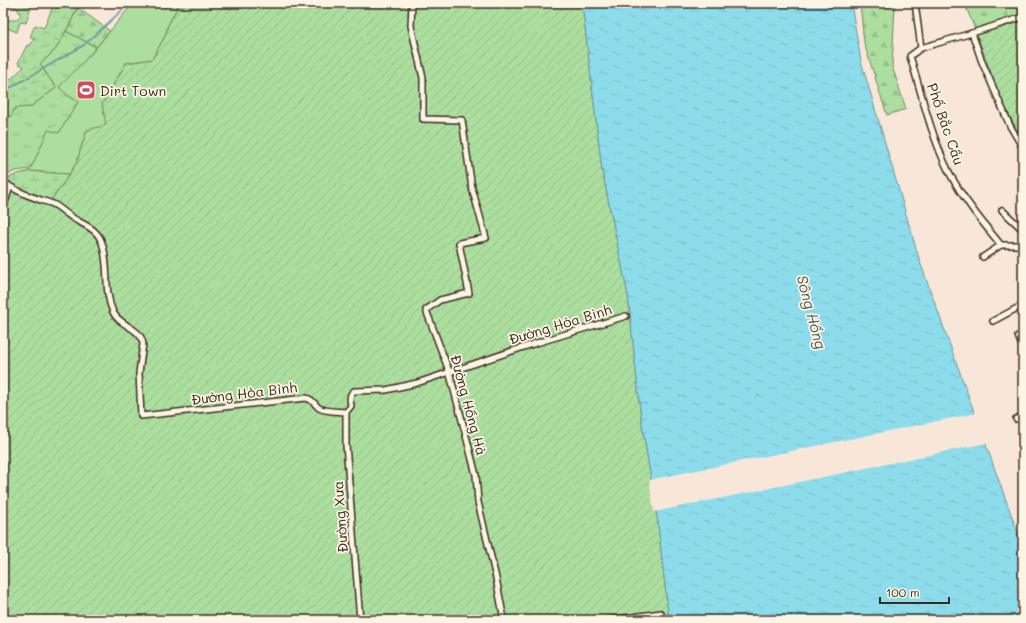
<svg xmlns="http://www.w3.org/2000/svg" width="1026" height="623" viewBox="0 0 1026 623" font-family="Mali,sans-serif">
  <style>
    .grass { fill: url(#grass-tufts); stroke: #74845e }
    .forest { fill: url(#forest-firs); stroke: #74845e }
    .wetland { fill: url(#wetland-marsh); stroke: #74845e }
    .garden { fill: url(#garden-furrows); stroke: #74845e }
    .pitch { fill: #acde9f; stroke: #74845e }
    .water { fill: url(#water-ripples); stroke: #6c9599 }
    .pier { fill: #f8e7d8 }
    .lines { fill: none; stroke-linecap: round; stroke-linejoin: round }
    .stream { stroke: #6c9599; stroke-width: 1.5 }
    .minor-casing { stroke: #3b2a1e; stroke-width: 8 }
    .minor { stroke: #fcf5e5; stroke-width: 5 }
    .labels { text-anchor: middle; dominant-baseline: central; stroke-width: 3.5; stroke-linejoin: round; paint-order: stroke }
    .poi-label { font-size: 14px; fill: #3b2a1e; stroke: #fcf5e5; text-anchor: start }
    .street-label { font-size: 14px; fill: #3b2a1e; stroke: #fcf5e5 }
    .water-label { font-size: 15px; font-style: italic; fill: #505651; stroke: #fcf5e5 }
  </style>
  <defs>
    <pattern id="grass-tufts" width="24" height="20" patternUnits="userSpaceOnUse"><rect width="24" height="20" fill="#acde9f"/><path d="M3 7l-1-3M5 7V3M7 7l1-3M15 17l-1-3M17 17v-4M19 17l1-3" fill="none" stroke="#95bf88"/></pattern>
    <pattern id="forest-firs" width="22" height="20" patternUnits="userSpaceOnUse"><rect width="22" height="20" fill="#acde9f"/><path d="M5 1l3.5 6h-7zM16 11l3.5 6h-7z" fill="#95bf88"/></pattern>
    <pattern id="wetland-marsh" width="20" height="14" patternUnits="userSpaceOnUse"><rect width="20" height="14" fill="#acde9f"/><path d="M1 5h8M5 5V1M11 12h8M15 12V8" fill="none" stroke="#95bf88"/></pattern>
    <pattern id="garden-furrows" width="10" height="10" patternUnits="userSpaceOnUse"><rect width="10" height="10" fill="#acde9f"/><path d="M-1 1l2-2M0 10L10 0M9 11l2-2" fill="none" stroke="#95bf88"/></pattern>
    <pattern id="water-ripples" width="26" height="14" patternUnits="userSpaceOnUse"><rect width="26" height="14" fill="#8ddceb"/><path d="M2 4q2-2 4 0t4 0M15 11q2-2 4 0t4 0" fill="none" stroke="#7bbdc9"/></pattern>
  </defs>
  <rect width="100%" height="100%" fill="#f8e7d8"/>
  <filter id="ink" filterUnits="userSpaceOnUse"><feTurbulence type="fractalNoise" baseFrequency=".025" numOctaves="2"/><feDisplacementMap in="SourceGraphic" scale="8" xChannelSelector="R" yChannelSelector="G"/><feConvolveMatrix kernelMatrix="1 2 1 2 8 2 1 2 1" color-interpolation-filters="sRGB"/></filter>
  <g filter="url(#ink)">
    <!-- grass -->
    <polygon class="grass" points="66,31 96,47 90,55 66,94 78,102 59,133 34,162 30,169 15,171 3,177 3,126 16,108 30,107 56,88 40,64 55,50"/>
    <!-- forest -->
    <g class="forest">
      <path d="M 9,3 L 32,3 L 26,23 L 20,22 L 17,32 L 7,28 L 6,45 L 3,51 L 3,14 L 5,14 L 6,19 C 13,21 16,21 21,15 L 17,8 L 8,5 Z"/>
      <polygon points="860,3 1023,3 1023,17 976,32 965,4 895,4 892,66 906,109 887,115 864,43"/>
      <polygon points="78,8 110,31 96,47 66,31"/>
    </g>
    <!-- wetland -->
    <g class="wetland">
      <polygon points="64,3 80,3 65,33 55,50 40,64 56,88 30,107 16,108 10,117 3,112 3,86 24,67 18,63 27,45 30,46 34,38 30,37 35,25 44,28 53,6 62,9"/>
      <polygon points="29,171 69,174 65,181 52,199 49,200 45,200 12,186 4,180 17,174"/>
    </g>
    <!-- garden -->
    <g class="garden">
      <polygon points="178,3 582,3 586,36 602,170 628,295 641,418 657,516 669,620 3,620 3,205 12,186 45,200 52,199 65,181 77,162 81,147 87,130 126,63 152,59 165,36 168,25 178,6"/>
      <path d="M 1023,17 L 1023,140 C 1003,108 989,68 976,32 Z"/>
    </g>
    <!-- pitch -->
    <polygon class="pitch" points="133,3 178,3 178,6 168,25 165,36 152,59 126,63 102,104 106,125 87,130 81,147 77,162 69,174 29,171 34,162 48,130 59,133 78,102 66,94 59,87 90,55 110,31"/>
    <!-- water -->
    <polygon class="water" points="582,3 851,3 861,61 920,262 1007,503 1023,546 1023,620 669,620 657,516 641,418 628,295 602,170 586,36"/>
    <!-- pier -->
    <polygon class="pier" points="977,413 987,443 654,512 649,480"/>
    <g class="lines">
      <!-- stream -->
      <polyline class="stream" points="3,92 84,45 130,3"/>
      <defs>
        <g id="minor">
          <polyline points="412,3 411,26 423,78 423,119 462,120 472,188 486,238 459,243 469,293 440,300 426,310 449,371 464,428 476,475 478,502 496,578 504,620"/>
          <path d="M 915,3 L 921,48 L 910,56 C 922,95 931,136 949,172 C 963,199 982,222 1001,245 L 1019,245 L 1023,250"/>
          <polyline points="972,33 982,62 1010,126 1023,148"/>
          <polyline points="921,48 972,33 1023,17"/>
          <path d="M 3,181 C 13,190 26,195 38,199 C 43,201 48,202 53,204 C 61,208 67,215 76,220 C 87,226 98,230 102,243 C 110,265 103,290 113,312 C 119,326 141,327 143,344 L 139,373 L 141,416 L 306,398 C 313,399 314,404 319,408 C 327,412 338,411 346,412 L 351,406 L 350,399 L 351,394 L 354,391 L 386,390 L 417,383 L 533,344 L 626,316"/>
          <polyline points="3,208 10,187"/>
          <polyline points="1002,210 1023,230"/>
          <polyline points="983,257 1001,245"/>
          <polyline points="993,321 1023,305"/>
          <polyline points="1018,336 1023,348"/>
          <polyline points="346,412 346,445 360,620"/>
          <polyline points="1016,419 1023,416"/>
          <polyline points="610,620 661,613"/>
        </g>
      </defs>
      <!-- minor casing -->
      <use href="#minor" class="minor-casing"/>
      <!-- minor -->
      <use href="#minor" class="minor"/>
    </g>
  </g>
  <!-- icons -->
  <defs>
    <symbol id="stadium-square" viewBox="-11 -11 22 22"><rect x="-9" y="-9" width="18" height="18" rx="4" fill="#d1495b" stroke="#fcf5e5"/><path d="M0-5a6.5 5 0 1 0 0 10a6.5 5 0 1 0 0-10ZM-3.5-1.8h7v3.6h-7Z" fill="#fff"/></symbol>
  </defs>
  <g fill-rule="evenodd">
    <use href="#stadium-square" x="75" y="79" width="22" height="22"/>
  </g>
  <g class="labels">
    <!-- poi labels -->
    <g class="poi-label">
      <text x="100" y="90">Dirt Town</text>
    </g>
    <!-- street labels -->
    <g class="street-label">
      <text transform="translate(946 124) rotate(71)">Phố Bắc Cầu</text>
      <text transform="translate(560 324) rotate(-17)">Đường Hòa Bình</text>
      <text transform="translate(244 393) rotate(-7)">Đường Hòa Bình</text>
      <text transform="translate(469 405) rotate(75)">Đường Hồng Hà</text>
      <text transform="translate(340 517) rotate(-94)">Đường Xưa</text>
    </g>
    <!-- water labels -->
    <g class="water-label">
      <text transform="translate(812 312) rotate(75)">Sông Hồng</text>
    </g>
  </g>
  <!-- margin -->
  <rect width="1026" height="623" fill="none" stroke="#fcf5e5" stroke-width="16"/>
  <rect x="8" y="8" width="1010" height="607" fill="none" stroke="#3b2a1e" stroke-width="1.5" filter="url(#ink)"/>
  <!-- scale -->
  <path d="M880 597v6h69v-6" fill="none" stroke="#3b2a1e" stroke-width="2"/>
  <text x="886" y="597" font-size="12" fill="#3b2a1e" stroke="#fcf5e5" stroke-width="3" paint-order="stroke">100 m</text>
</svg>
